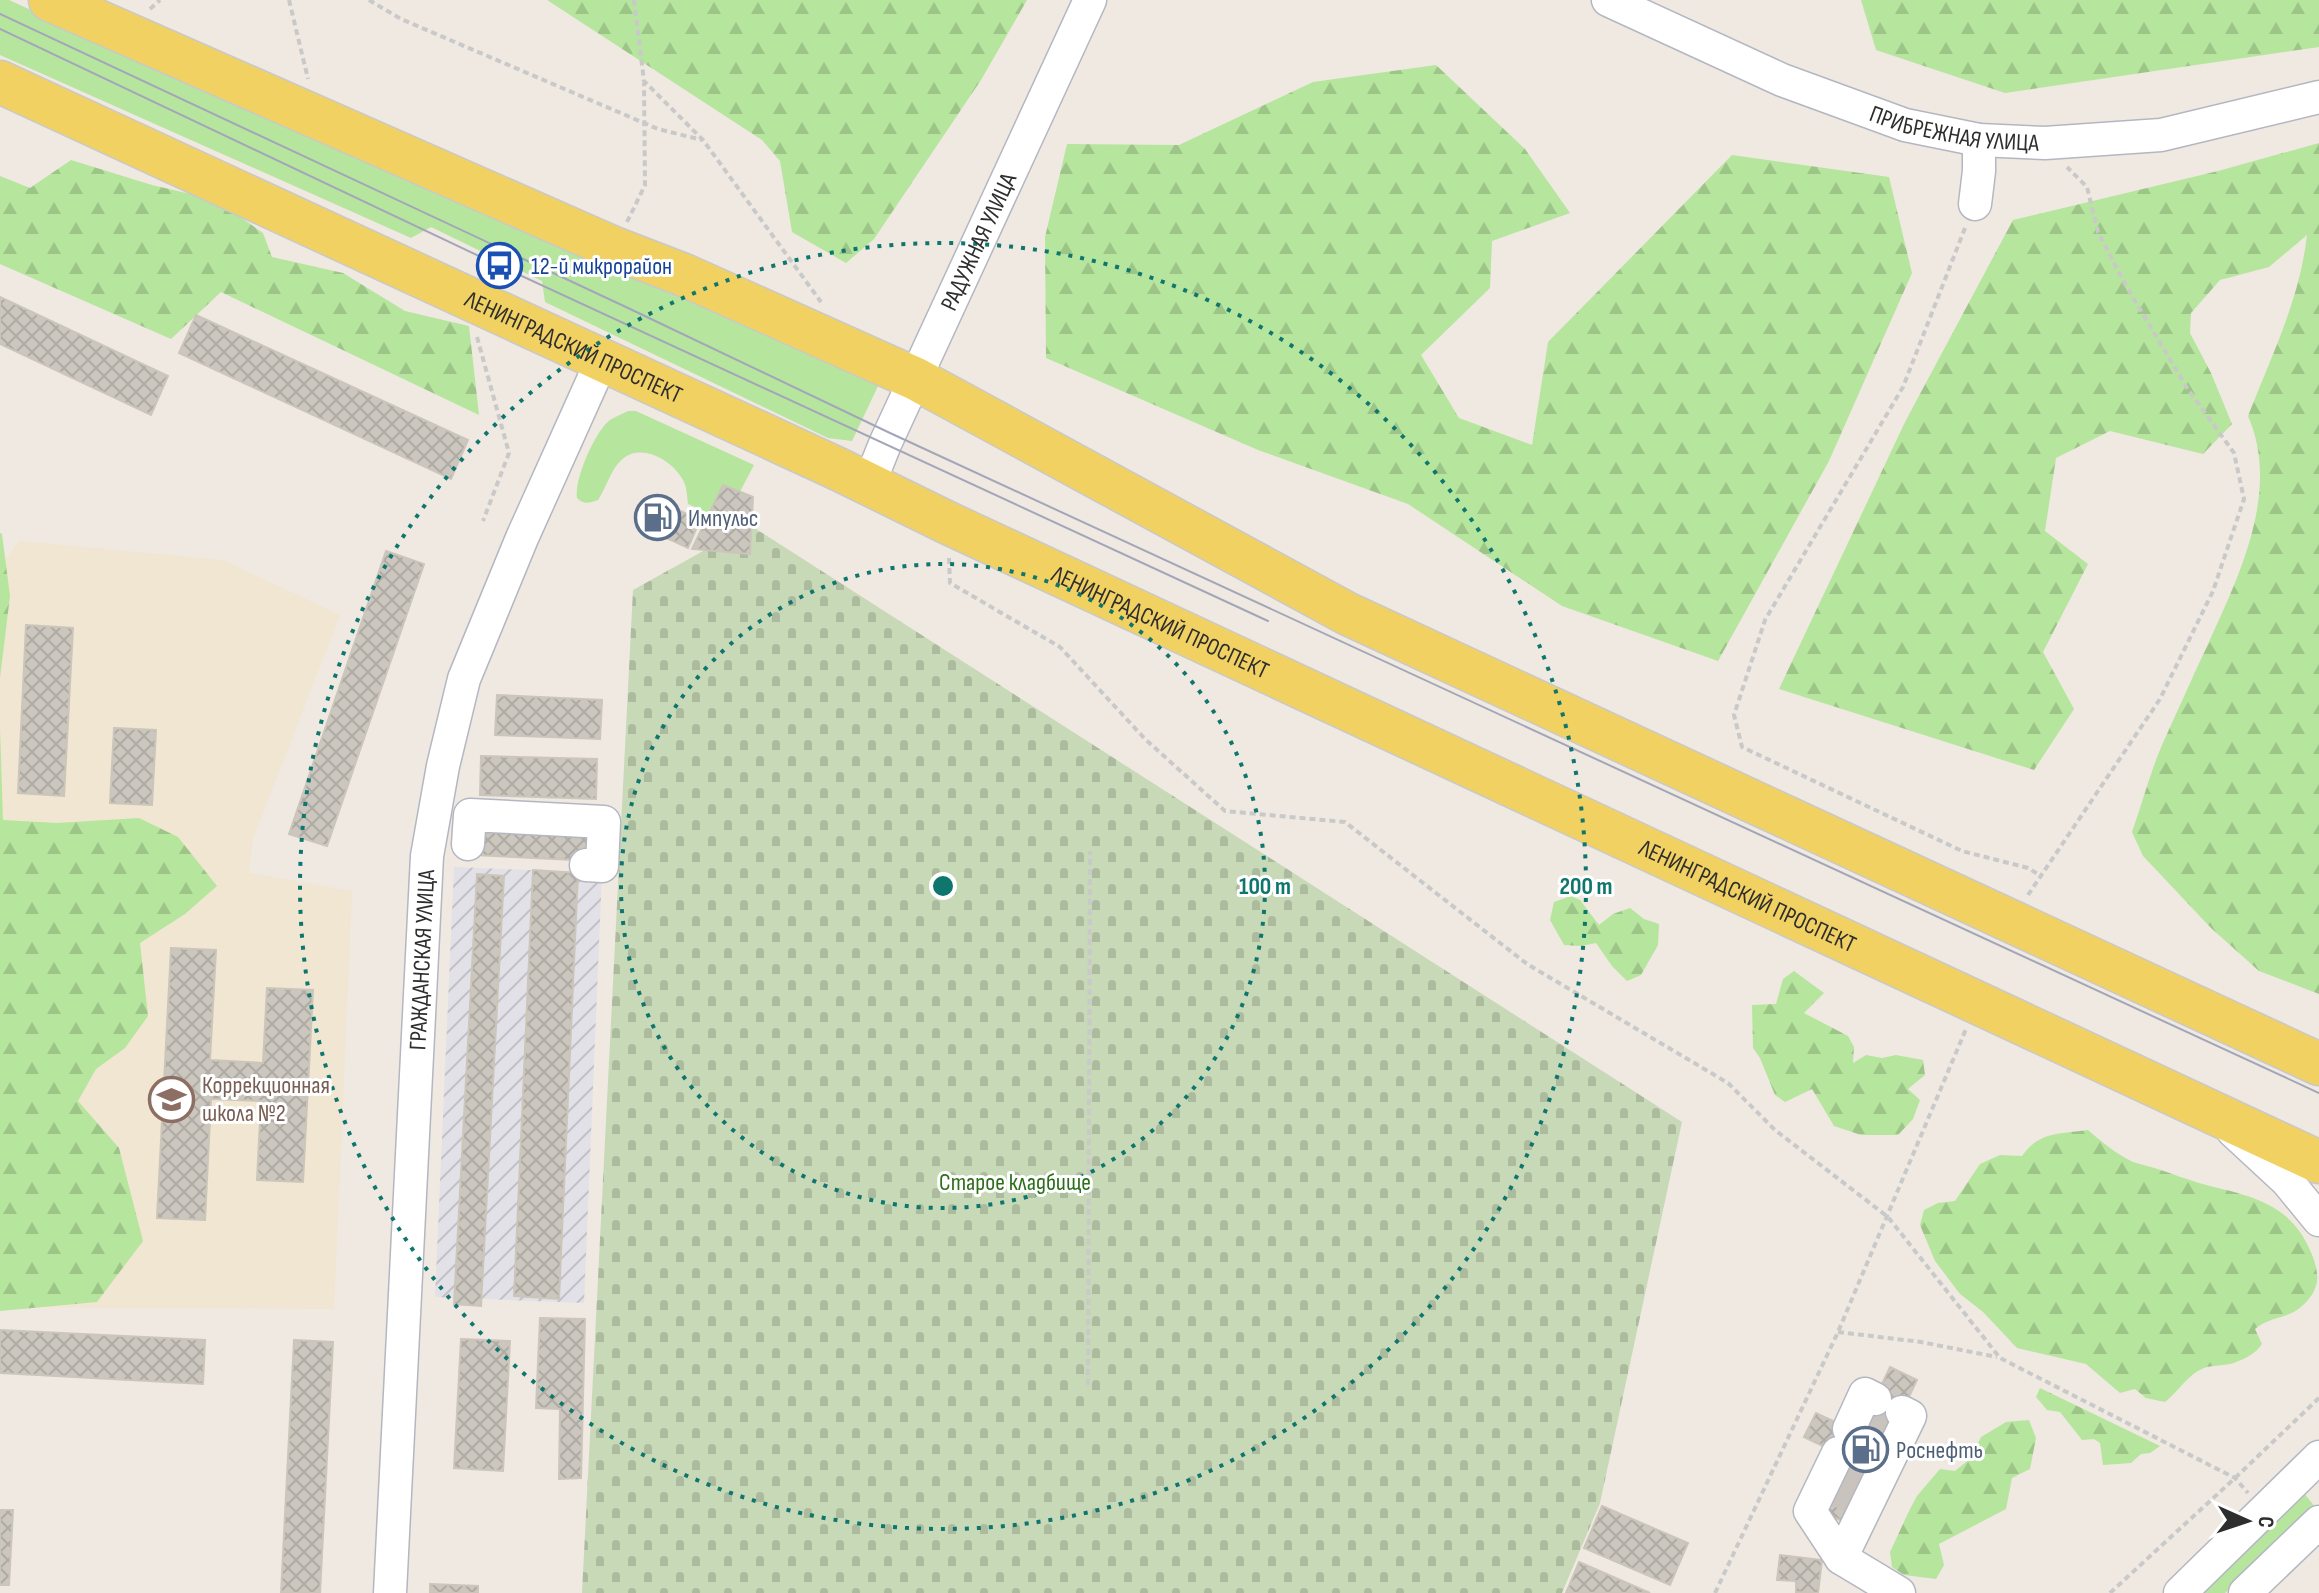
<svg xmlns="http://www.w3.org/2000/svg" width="2319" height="1593" viewBox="0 0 2319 1593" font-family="'Sofia Sans Condensed',sans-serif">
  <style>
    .industrial { fill: url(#industrial-furrows) }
    .education { fill: #f0e6d1 }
    .grass { fill: #b6e59e }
    .forest { fill: url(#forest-firs) }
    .cemetery { fill: url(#cemetery-stones) }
    .building { fill: url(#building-cross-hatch); stroke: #cbc5ba; stroke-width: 2 }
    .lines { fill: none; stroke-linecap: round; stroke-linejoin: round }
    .minor-tunnel { stroke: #c8c4bd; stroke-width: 32; stroke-dasharray: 32 16; stroke-linecap: butt }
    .minor-casing { stroke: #b4b7c1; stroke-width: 35 }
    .major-casing { stroke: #c9c9c9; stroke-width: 45 }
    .path { stroke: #c9c9c9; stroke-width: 4; stroke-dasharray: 6 4; stroke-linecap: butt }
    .minor { stroke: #fff; stroke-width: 32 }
    .major { stroke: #f2d163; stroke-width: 42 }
    .tram { stroke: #a3a6b8; stroke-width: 2 }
    .ring { fill: none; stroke: #0f766e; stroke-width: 4; stroke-dasharray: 4 8 }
    .labels { text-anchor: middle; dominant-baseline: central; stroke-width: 6; stroke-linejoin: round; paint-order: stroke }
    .street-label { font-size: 24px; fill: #2e2e2e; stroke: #fff }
    .transit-label { font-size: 24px; fill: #164399; stroke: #fff; text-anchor: start }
    .service-label { font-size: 24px; fill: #4e5e75; stroke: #fff; text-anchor: start }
    .education-label { font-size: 24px; fill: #785e54; stroke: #fff; text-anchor: start }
    .park-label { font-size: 24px; fill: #2c6e1b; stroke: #fff }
    .centre { fill: #0f766e; stroke: #fff; stroke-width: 4 }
    .ring-label { font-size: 24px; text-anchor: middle; font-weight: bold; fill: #0f766e; stroke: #fff; stroke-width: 6; stroke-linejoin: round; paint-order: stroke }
  </style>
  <defs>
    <pattern id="industrial-furrows" width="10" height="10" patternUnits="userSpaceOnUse" patternTransform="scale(2)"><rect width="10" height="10" fill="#e3e1e8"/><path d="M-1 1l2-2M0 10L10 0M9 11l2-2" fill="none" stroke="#c3c1c7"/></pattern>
    <pattern id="forest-firs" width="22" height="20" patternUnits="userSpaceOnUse" patternTransform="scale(2)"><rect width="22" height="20" fill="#b6e59e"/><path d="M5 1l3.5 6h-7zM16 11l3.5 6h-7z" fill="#9dc588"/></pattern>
    <pattern id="cemetery-stones" width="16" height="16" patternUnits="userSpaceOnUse" patternTransform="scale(2)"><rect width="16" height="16" fill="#c8d9b8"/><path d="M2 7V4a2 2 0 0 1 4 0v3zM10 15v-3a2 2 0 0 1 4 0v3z" fill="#acbb9e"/></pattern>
    <pattern id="building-cross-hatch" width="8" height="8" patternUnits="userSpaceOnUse" patternTransform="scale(2)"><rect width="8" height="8" fill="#cbc7bf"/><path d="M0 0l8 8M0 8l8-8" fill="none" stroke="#afaba4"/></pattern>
  </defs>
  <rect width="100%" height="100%" fill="#efe9e1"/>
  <!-- industrial -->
  <polygon class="industrial" points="454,867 602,873 584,1303 435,1297"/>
  <!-- education -->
  <polygon class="education" points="19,541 223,560 340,615 253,839 249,873 352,891 334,1309 0,1307 0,567"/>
  <!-- grass -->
  <g class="grass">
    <polygon points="0,0 9,0 238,104 869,374 879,384 852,441 828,438 545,302 542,281 431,227 411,238 0,55"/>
    <path d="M 628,411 L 636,411 L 754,465 L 725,520 L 688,504 C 687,496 687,487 683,480 C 673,461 644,444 625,457 C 611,467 607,487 598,500 C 589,503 584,505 577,498 C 574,480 595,431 610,420 C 615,417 622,414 628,411 Z"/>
    <polygon points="2303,1492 2316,1508 2225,1593 2197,1593"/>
  </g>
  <!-- forest -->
  <g class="forest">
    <polygon points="547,0 1027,0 981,80 874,239 846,263 792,232 780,161 762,140"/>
    <polygon points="1861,0 2319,0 2319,47 2005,93 1876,50"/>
    <polygon points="1436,65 1525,149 1570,213 1492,241 1490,288 1421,355 1459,418 1532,445 1548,342 1732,155 1889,177 1912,273 1829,461 1718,661 1562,606 1408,504 1258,450 1046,358 1045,237 1067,144 1179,145 1313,82"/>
    <path d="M 2319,143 L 2319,994 L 2259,971 L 2211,928 L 2143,856 L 2132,832 C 2142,804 2150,773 2162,745 C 2177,712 2192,678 2208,644 C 2239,576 2281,491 2248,416 C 2271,357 2300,299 2307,235 L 2269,267 L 2220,280 L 2191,313 L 2190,333 L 2211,373 L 2232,424 L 2203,454 L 2110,431 L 2056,458 L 2045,531 L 2088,564 L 2043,652 L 2074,709 L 2034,770 L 1779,689 L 1905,422 L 2013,220 L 2218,171 Z"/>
    <polygon points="71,160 152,185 216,200 263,233 272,257 343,273 405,311 469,326 479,415 221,292 171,339 0,264 0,176 30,188"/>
    <polygon points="0,533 2,534 10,596 0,678"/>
    <polygon points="0,728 3,820 57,823 139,818 178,837 217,886 185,914 140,943 148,1016 125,1048 96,1069 78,1101 119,1148 143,1241 97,1302 0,1311"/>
    <polygon points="1571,896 1580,900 1599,925 1613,914 1630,908 1644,919 1659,924 1658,945 1641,975 1627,981 1612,966 1596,943 1581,946 1564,945 1550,920 1554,902"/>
    <polygon points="1794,971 1824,993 1804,1013 1848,1036 1854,1047 1853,1063 1866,1055 1882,1058 1896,1055 1923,1060 1925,1075 1908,1089 1920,1100 1913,1119 1898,1135 1861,1135 1834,1126 1812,1089 1785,1102 1775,1095 1760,1058 1753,1048 1752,1005 1776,1004 1783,979"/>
    <path d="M 2088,1130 C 2102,1142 2116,1154 2133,1162 C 2139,1164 2145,1165 2151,1167 C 2171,1173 2190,1181 2210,1186 C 2260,1198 2295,1207 2314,1260 C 2319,1276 2319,1287 2308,1300 C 2290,1321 2274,1314 2255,1329 L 2262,1344 C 2256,1354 2241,1361 2230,1364 C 2221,1366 2212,1365 2204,1368 C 2187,1375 2178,1392 2165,1402 L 2146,1398 L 2135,1389 L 2120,1393 L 2086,1364 L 2017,1348 L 1983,1312 L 1960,1294 L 1935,1261 L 1920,1225 L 1924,1210 L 1938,1203 L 1955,1201 L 1980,1164 L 2000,1155 L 2022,1156 C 2039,1131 2061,1134 2088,1130 Z"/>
    <polygon points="2040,1388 2160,1446 2150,1453 2141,1454 2131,1463 2103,1465 2100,1443 2094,1439 2082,1440 2060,1412 2047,1410 2036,1397"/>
    <polygon points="2029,1420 2036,1438 2030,1469 2012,1478 2006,1509 1939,1544 1944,1565 1936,1579 1904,1575 1892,1567 1890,1552 1910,1509 1917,1496 1940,1469 1955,1471 1971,1458 1981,1437 2006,1422"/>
  </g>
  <!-- cemetery -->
  <polygon class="cemetery" points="750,525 1682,1122 1600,1503 1562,1593 582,1593 633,590"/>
  <!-- building -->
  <g class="building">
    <polygon points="0,297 168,376 151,415 0,344"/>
    <polygon points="196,315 468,440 451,479 179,353"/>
    <polygon points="723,485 753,497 750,554 692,549"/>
    <polygon points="659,501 700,520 688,548 647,529"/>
    <polygon points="386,551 424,564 327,846 289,834"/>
    <polygon points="26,625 73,628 64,796 18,793"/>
    <polygon points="497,695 602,700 600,739 495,735"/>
    <polygon points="114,728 156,730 152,805 110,803"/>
    <polygon points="481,756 597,759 596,799 480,795"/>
    <polygon points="477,820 596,826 594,861 475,855"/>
    <polygon points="533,870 578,873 559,1299 514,1296"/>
    <polygon points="477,874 504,876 481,1306 454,1304"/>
    <polygon points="171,948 216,950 210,1060 263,1063 267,988 313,990 303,1182 257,1180 261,1101 211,1099 205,1220 157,1218"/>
    <polygon points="540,1318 585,1319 581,1478 559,1479 560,1409 536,1408"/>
    <polygon points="0,1330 205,1340 203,1384 0,1373"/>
    <polygon points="461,1339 510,1341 503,1471 454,1468"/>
    <polygon points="294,1340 333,1342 320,1593 281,1593"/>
    <polygon points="1890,1367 1917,1380 1848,1524 1823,1512 1848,1458 1804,1437 1816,1413 1859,1433"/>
    <polygon points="1602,1506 1688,1543 1670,1585 1584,1548"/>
    <polygon points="0,1510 13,1510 9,1585 0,1585"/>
    <polygon points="1780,1555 1822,1560 1818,1593 1796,1592 1796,1581 1777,1580"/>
    <polygon points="1579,1562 1650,1593 1566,1593"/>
    <polygon points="430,1584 478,1586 478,1593 430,1593"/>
  </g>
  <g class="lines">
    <!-- minor-tunnel -->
    <g class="minor-tunnel">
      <polyline points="1863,1424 1890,1437"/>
      <polyline points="1845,1464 1871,1476"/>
      <polyline points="1833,1489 1860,1500"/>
    </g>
    <defs>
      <g id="minor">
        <path id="s1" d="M 1608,0 L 1782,80 L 1905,125 L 1979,140 L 2045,143 L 2161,135 L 2319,97"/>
        <polyline points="1975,204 1979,171 1979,140"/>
        <path id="s2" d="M 869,484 L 885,444 L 1090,0"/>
        <polyline points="468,844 470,815 604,822 602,866 586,865"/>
        <polyline points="2233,1131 2287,1181 2319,1220"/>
        <polyline points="1849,1429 1865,1394 1875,1399"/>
        <polyline points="1838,1453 1810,1511 1841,1558"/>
        <path id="s3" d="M 390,1593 L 427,856 L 443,766 L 464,679 L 522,538 L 602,360"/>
        <polyline points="1899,1593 1841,1558 1910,1416 1902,1412"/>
        <polyline points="2180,1593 2319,1457"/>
        <polyline points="2245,1593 2319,1522"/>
      </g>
      <g id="major">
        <polyline points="50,0 614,248 684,275 916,379 1348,614 2319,1064"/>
        <path id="s4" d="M 0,82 L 838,469 L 948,523 L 2319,1162"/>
      </g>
    </defs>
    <!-- minor casing -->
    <use href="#minor" class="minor-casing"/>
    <!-- major casing -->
    <use href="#major" class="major-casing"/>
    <!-- path -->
    <g class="path">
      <polyline points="289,0 308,79"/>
      <polyline points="369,0 401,19 658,129 702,140"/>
      <polyline points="634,0 644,81 703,140 821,302"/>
      <polyline points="150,9 160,0"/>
      <polyline points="627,222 645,185 644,83"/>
      <polyline points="1965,228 1903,387 1765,620 1734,715 1742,747 1962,851 2028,868 2041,876"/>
      <polyline points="477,337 509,453 483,521"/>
      <polyline points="949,558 950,583 1060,647 1145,739 1225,811 1345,822 1527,964 1728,1083 1775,1130 1888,1217 2000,1358 2235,1478 2248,1493"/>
      <polyline points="2028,895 2160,699 2213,591 2244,499 2234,453 2187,388 2125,284 2098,232 2087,187 2067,167"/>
      <polyline points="1838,1332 1921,1342 1997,1357"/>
      <polyline points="1088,1385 1090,851"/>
      <polyline points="1715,1593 1838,1332 1966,1029"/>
      <polyline points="2110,1593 2235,1478 2319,1398"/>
    </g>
    <!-- minor -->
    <use href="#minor" class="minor"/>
    <!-- major -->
    <use href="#major" class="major"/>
    <!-- tram -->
    <g class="tram">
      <polyline points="0,14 628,308 890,433 2319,1093"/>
      <polyline points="0,29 500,266 1268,621"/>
    </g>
  </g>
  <!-- distance rings -->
  <g class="ring">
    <circle cx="943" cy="886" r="322"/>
    <circle cx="943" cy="886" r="643"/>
  </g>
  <!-- icons -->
  <defs>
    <symbol id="bus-ring" viewBox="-11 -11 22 22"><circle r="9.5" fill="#fff" stroke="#1a4fb4" stroke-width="1.5"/><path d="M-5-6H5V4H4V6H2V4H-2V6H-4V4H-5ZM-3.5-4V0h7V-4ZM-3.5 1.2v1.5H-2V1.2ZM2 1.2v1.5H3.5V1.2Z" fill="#1a4fb4"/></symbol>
    <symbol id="fuel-ring" viewBox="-11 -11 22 22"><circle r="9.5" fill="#fff" stroke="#5c6f8a" stroke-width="1.5"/><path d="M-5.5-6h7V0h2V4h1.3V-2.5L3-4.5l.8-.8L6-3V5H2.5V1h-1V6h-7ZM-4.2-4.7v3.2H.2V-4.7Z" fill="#5c6f8a"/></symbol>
    <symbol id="school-ring" viewBox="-11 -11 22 22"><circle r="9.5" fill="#fff" stroke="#8d6e63" stroke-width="1.5"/><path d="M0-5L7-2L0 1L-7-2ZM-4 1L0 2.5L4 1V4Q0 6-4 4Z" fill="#8d6e63"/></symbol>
  </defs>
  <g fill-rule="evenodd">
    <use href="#bus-ring" x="474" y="240" width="51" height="51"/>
    <use href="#fuel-ring" x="632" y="492" width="51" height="51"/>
    <use href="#school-ring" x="146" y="1074" width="51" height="51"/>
    <use href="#fuel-ring" x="1840" y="1424" width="51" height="51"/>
  </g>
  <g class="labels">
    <!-- street labels -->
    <g class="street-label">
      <text stroke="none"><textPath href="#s1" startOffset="372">ПРИБРЕЖНАЯ УЛИЦА</textPath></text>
      <text stroke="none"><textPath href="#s2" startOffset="266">РАДУЖНАЯ УЛИЦА</textPath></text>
      <text stroke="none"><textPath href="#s4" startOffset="632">ЛЕНИНГРАДСКИЙ ПРОСПЕКТ</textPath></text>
      <text stroke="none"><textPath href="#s4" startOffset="1280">ЛЕНИНГРАДСКИЙ ПРОСПЕКТ</textPath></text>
      <text stroke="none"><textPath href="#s4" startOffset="1928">ЛЕНИНГРАДСКИЙ ПРОСПЕКТ</textPath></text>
      <text stroke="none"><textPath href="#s3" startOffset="634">ГРАЖДАНСКАЯ УЛИЦА</textPath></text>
    </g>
    <!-- transit labels -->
    <g class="transit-label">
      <text x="531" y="266">12-й микрорайон</text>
    </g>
    <!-- service labels -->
    <g class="service-label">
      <text x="688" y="518">Импульс</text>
      <text x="1896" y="1450">Роснефть</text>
    </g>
    <!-- education labels -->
    <g class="education-label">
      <text x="202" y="1085">Коррекционная<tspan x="202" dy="28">школа №2</tspan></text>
    </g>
    <!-- park labels -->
    <g class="park-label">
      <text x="1015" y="1182">Старое кладбище</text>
    </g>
  </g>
  <circle cx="943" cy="886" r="12" class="centre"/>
  <g class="ring-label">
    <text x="1265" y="894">100 m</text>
    <text x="1586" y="894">200 m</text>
  </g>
  <!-- north arrow -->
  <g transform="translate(2247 1521) rotate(93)" stroke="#ffffff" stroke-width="6" paint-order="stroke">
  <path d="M0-6L14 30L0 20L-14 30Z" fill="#2e2e2e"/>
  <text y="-12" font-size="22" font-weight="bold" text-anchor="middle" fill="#2e2e2e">С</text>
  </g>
</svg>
